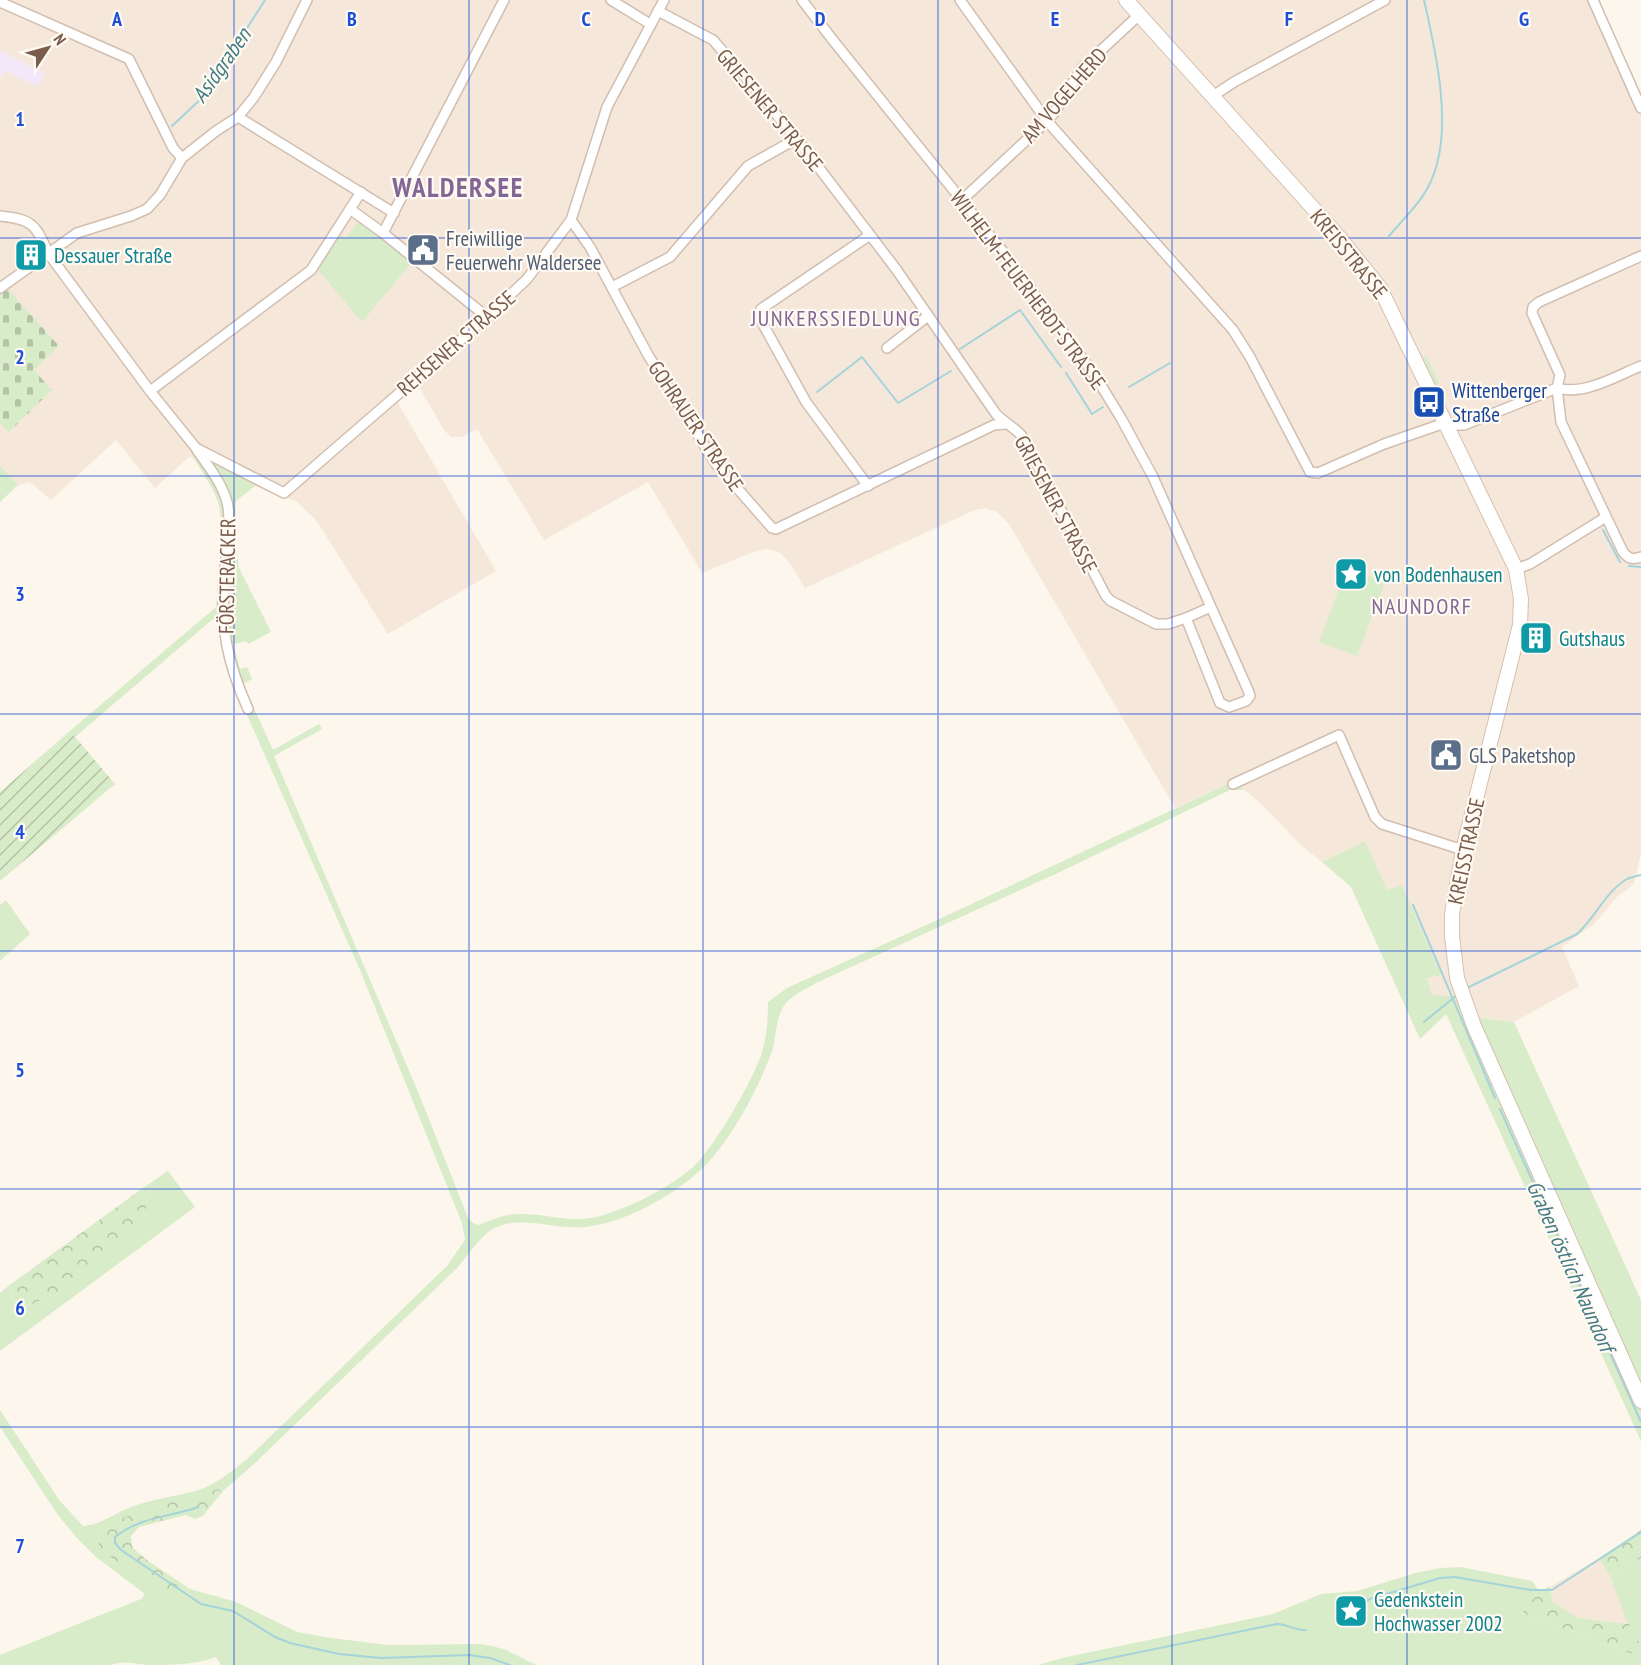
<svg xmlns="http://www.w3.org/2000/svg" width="1641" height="1665" viewBox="0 0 1641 1665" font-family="'PT Sans Narrow',sans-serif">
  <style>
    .residential { fill: #f5e8da }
    .education { fill: #f3e8fa }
    .grass { fill: #d8ecc9 }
    .forest { fill: url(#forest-crowns) }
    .cemetery { fill: url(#cemetery-stones) }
    .garden { fill: url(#garden-furrows) }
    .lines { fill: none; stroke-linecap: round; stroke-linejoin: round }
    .stream { stroke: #a5d3da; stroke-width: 2 }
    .street-casing { stroke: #d1beb0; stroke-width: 12 }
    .secondary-casing { stroke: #d6c0b0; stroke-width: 16 }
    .street { stroke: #fff; stroke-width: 9 }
    .secondary { stroke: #fff; stroke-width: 14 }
    .grid { fill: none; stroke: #1d4ed8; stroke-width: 1.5; stroke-opacity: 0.55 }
    .labels { text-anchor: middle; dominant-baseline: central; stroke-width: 4.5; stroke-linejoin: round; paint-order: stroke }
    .street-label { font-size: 21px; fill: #7a5c4d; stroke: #fffaf3 }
    .service-label { font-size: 21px; fill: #4e5e75; stroke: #fffaf3; text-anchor: start }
    .culture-label { font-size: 21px; fill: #0d838f; stroke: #fffaf3; text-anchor: start }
    .transit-label { font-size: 21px; fill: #164399; stroke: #fffaf3; text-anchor: start }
    .water-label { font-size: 22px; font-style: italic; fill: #437c86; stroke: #fffaf3 }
    .neighbourhood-label { font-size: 22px; letter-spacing: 1.5px; fill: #846695; stroke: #fffaf3 }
    .district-label { font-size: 27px; font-weight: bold; letter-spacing: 1.5px; fill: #846695; stroke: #fffaf3 }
    .grid-label { font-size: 20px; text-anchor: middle; font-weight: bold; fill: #1d4ed8; stroke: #fffaf3; stroke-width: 4.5; stroke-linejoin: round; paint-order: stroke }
  </style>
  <defs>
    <pattern id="forest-crowns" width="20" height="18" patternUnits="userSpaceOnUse" patternTransform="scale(1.5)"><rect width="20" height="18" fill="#d8ecc9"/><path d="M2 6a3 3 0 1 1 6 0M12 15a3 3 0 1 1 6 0" fill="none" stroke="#b4c2a5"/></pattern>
    <pattern id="cemetery-stones" width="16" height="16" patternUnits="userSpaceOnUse" patternTransform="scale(1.5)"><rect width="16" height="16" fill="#d8ecc9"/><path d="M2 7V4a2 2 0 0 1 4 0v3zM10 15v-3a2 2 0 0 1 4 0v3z" fill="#b4c2a5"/></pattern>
    <pattern id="garden-furrows" width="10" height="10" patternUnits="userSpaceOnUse" patternTransform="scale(1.5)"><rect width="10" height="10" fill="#d8ecc9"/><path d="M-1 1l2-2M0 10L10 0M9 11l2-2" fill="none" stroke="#b4c2a5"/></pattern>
  </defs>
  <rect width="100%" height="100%" fill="#fdf6ec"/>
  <!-- residential -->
  <g class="residential">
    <polygon points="0,0 1593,0 1641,108 1641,853 1634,884 1617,897 1594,924 1562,947 1579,986 1514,1022 1463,1016 1432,995 1427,978 1440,974 1402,885 1387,891 1365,841 1322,862 1302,846 1261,804 1234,781 1175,808 1009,524 997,512 985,508 975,510 805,588 790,563 779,552 767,549 753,552 702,573 648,482 544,540 477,429 462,437 451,437 444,430 418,385 398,403 496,571 388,634 316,520 296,501 255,486 233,471 212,460 195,460 190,456 155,488 116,440 51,500 30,482 18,485 0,466"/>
    <polygon points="1599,1558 1610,1576 1629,1624 1578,1618 1553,1602 1550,1587"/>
  </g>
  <!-- education -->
  <polygon class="education" points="0,51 45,73 38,87 5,70 0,80"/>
  <!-- grass -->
  <g class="grass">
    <polygon points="359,221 412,262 362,322 318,270 341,235 346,238"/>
    <polygon points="1426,356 1439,383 1433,385 1421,359"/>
    <path d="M 195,460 C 220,460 236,471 255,486 L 236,501 L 235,537 L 239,568 L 271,632 L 248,644 L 246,641 L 233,644 L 240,669 L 247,667 L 252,679 L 243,684 L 273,750 L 319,724 L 322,729 L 274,756 L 419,1094 L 468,1218 L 473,1223 L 479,1225 C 491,1220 505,1214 518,1214 C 542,1213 566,1222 591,1218 C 623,1212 667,1189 692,1168 C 713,1150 754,1079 762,1052 C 767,1036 768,1019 768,1002 L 787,988 L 935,921 L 1234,781 L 1244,790 L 1230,790 L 1060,872 L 816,983 C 806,989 794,994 786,1003 C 775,1017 777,1035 772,1051 C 759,1088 727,1149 696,1174 C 667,1199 625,1222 586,1227 C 553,1231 512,1210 485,1235 C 475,1244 467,1256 458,1267 L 254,1464 L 222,1492 L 218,1489 C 178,1504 139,1508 101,1530 L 158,1589 L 173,1601 L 181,1600 L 190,1589 L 236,1602 L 297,1632 L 331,1638 L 389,1645 L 482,1644 L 504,1649 L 536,1665 L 221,1665 L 216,1657 C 194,1665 172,1665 149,1665 C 133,1664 127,1660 111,1665 L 0,1665 L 0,1655 L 141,1599 L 145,1594 L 96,1557 L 76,1537 L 58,1515 L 0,1427 L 0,1410 L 60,1501 L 83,1526 C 100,1525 115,1513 131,1507 C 152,1499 173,1497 195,1491 C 214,1486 231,1472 247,1459 L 447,1266 L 465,1240 L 462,1223 L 360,970 L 232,681 L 224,655 L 219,622 L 213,619 L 75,737 L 70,731 L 216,607 C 218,578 226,529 218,502 C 213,487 203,474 195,460 Z"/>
    <polygon points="0,466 18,485 0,502"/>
    <polygon points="1347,568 1385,582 1357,656 1319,642"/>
    <polygon points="1365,841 1387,890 1402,885 1441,975 1427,978 1432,995 1456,996 1463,1016 1514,1022 1641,1300 1641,1441 1446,1014 1420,1039 1351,887 1322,862"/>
    <polygon points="6,900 30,934 0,961 0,905"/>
    <polygon points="168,1171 195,1207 0,1351 0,1293 11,1284 13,1301 29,1306 53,1294 65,1294 75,1277 147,1212 143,1188"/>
    <polygon points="1641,1558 1641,1641 1634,1640 1610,1576"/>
    <polygon points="1460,1567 1532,1581 1539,1591 1522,1613 1641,1657 1641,1665 1038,1665 1062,1658 1273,1614 1321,1594 1357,1591 1416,1573 1440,1568"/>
  </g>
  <!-- forest -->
  <g class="forest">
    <polygon points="143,1188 147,1212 141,1229 103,1254 76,1277 65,1294 53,1294 29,1306 13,1301 11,1284"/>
    <path d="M 218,1489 L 222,1492 L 203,1516 L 195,1519 L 186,1515 L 139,1527 L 131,1536 L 132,1547 L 148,1561 L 190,1589 L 181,1600 L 173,1601 L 105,1553 C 101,1548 96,1543 98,1536 C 102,1517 198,1496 218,1489 Z"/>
    <polygon points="1641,1530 1641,1558 1610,1576 1599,1558"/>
    <polygon points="1550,1587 1553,1602 1578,1618 1629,1624 1634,1640 1641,1641 1641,1657 1522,1613 1539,1591"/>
  </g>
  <!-- cemetery -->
  <polygon class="cemetery" points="7,288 59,346 34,370 52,390 9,432 0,423 0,293"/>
  <!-- garden -->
  <polygon class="garden" points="70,731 115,784 0,881 0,792"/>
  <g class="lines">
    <!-- stream -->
    <g class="stream">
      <polyline points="172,126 203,97 265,0"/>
      <path d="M 1389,236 C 1403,219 1422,202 1431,181 C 1454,131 1436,52 1424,0"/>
      <polyline points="960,349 1020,310 1061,367"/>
      <polyline points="1066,373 1092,414 1103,407"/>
      <polyline points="1129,387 1170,363"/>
      <polyline points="817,392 862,357 898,403 951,371"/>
      <polyline points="1603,530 1620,562"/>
      <polyline points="1629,566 1641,567"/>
      <polyline points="1413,905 1495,1098"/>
      <path d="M 1467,988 L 1577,934 C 1595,918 1606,891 1627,879 C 1631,877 1637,876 1641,875"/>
      <polyline points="1424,1022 1457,995"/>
      <polyline points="1500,1109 1641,1422"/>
      <path d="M 198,1507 C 167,1518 142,1516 115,1537 L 115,1543 L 121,1550 L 201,1604 L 233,1611 L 275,1637 L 290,1643 L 339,1654 L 381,1658 L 470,1655 L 490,1658 L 510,1665"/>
      <polyline points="1351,1616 1362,1604 1370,1599 1440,1578 1455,1577 1531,1590 1552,1590 1641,1532"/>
      <path d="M 1077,1665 L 1277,1624 C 1288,1624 1295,1631 1306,1630"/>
    </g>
    <defs>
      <g id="street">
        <polyline points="611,0 650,24"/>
        <polyline points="802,0 832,39 1009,259 1094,374 1121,418 1153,477 1248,690 1250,696 1246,701 1229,707 1220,703 1186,618 1211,607"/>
        <path d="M 960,0 L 1047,121 L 1233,330 L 1250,357 L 1310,472 L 1318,473 L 1384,444 L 1439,425 L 1464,425 L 1557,388 C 1584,396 1616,376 1641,366"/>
        <polyline points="1593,0 1641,108"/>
        <polyline points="0,2 129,59 173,148 182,158"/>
        <path d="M 658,11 L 713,40 L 758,92 L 803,147 L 896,269 L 996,414 C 1005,423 1014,427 1022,436 L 1106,596 L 1111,601 L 1156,624 L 1168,624 L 1186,618"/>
        <polyline points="1213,96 1234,82 1385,0"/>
        <polyline points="238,117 394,213"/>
        <polyline points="962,200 1047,121 1054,113 1082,68 1139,15"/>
        <polyline points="350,209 383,233 504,0"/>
        <path d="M 0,216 C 31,219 36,224 48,253 L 150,391 L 196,448 L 284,493 L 487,317 L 527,279 L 571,220 L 607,107 L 664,0"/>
        <polyline points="571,220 590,247 648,355 716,464 772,528 776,529 994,425 1005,424"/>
        <polyline points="383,233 487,317"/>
        <path d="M 1641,256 L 1539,302 L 1533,307 L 1532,313 L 1560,375 L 1557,388 L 1561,422 L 1623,552 C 1629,559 1632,560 1641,557"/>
        <polyline points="612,287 670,257 748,166 796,139"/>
        <polyline points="0,288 77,233 131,216 147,209 160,195 182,158 216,131 238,117 254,97 276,62 307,0"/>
        <polyline points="887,348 928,316"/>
        <polyline points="150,391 311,270 361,192"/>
        <path d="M 197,450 C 208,466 222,483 227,502 C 232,522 226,554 224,575 C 221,629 226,660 248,709"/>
        <polyline points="868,486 806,402 764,326 760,316 761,309 870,235"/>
        <polyline points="1516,569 1530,564 1606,517"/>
        <polyline points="1233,784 1339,735 1375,817 1382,824 1463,850"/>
      </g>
      <polyline id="secondary" points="1126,0 1339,237 1380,288 1516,569 1521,599 1520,625 1463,850 1452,914 1452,936 1457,978 1474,1026 1641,1401"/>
    </defs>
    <!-- street casing -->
    <use href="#street" class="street-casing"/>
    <!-- secondary casing -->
    <use href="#secondary" class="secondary-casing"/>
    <!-- street -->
    <use href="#street" class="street"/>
    <!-- secondary -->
    <use href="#secondary" class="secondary"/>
  </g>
  <!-- grid -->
  <path class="grid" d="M 234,0 L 234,1665M 469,0 L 469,1665M 703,0 L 703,1665M 938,0 L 938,1665M 1172,0 L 1172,1665M 1407,0 L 1407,1665M 0,238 L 1641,238M 0,476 L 1641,476M 0,714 L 1641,714M 0,951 L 1641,951M 0,1189 L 1641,1189M 0,1427 L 1641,1427"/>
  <!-- icons -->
  <defs>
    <symbol id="civic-square" viewBox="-11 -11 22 22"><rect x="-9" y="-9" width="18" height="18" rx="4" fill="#5c6f8a" stroke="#fffaf3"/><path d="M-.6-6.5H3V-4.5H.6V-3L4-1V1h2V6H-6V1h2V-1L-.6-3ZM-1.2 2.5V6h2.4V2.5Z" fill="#fff"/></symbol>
    <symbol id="building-square" viewBox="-11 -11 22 22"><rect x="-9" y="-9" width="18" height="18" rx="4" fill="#0f9aa8" stroke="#fffaf3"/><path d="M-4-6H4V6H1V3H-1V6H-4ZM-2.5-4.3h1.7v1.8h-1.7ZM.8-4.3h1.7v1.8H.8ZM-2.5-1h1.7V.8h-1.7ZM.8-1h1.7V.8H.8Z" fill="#fff"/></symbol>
    <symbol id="bus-square" viewBox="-11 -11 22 22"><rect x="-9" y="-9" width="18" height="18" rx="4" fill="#1a4fb4" stroke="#fffaf3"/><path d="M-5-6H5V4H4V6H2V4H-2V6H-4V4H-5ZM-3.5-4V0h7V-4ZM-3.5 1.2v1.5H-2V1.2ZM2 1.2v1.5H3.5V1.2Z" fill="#fff"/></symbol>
    <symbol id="sight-square" viewBox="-11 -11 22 22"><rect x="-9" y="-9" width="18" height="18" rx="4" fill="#0f9aa8" stroke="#fffaf3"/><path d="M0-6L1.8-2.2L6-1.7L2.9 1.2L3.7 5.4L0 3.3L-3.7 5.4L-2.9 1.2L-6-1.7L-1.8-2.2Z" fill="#fff"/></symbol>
  </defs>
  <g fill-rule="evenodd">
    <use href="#civic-square" x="404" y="231" width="38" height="38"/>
    <use href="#building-square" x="12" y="236" width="38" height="38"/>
    <use href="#bus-square" x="1410" y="383" width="38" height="38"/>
    <use href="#sight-square" x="1332" y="555" width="38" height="38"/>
    <use href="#building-square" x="1517" y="619" width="38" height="38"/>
    <use href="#civic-square" x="1427" y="736" width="38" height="38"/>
    <use href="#sight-square" x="1332" y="1592" width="38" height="38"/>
  </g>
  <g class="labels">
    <!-- street labels -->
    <g class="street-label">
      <text transform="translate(1064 95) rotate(-49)">AM VOGELHERD</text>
      <text transform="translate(770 110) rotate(50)">GRIESENER STRASSE</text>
      <text transform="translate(1349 254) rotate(51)">KREISSTRASSE</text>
      <text transform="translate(1028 290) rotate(53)">WILHELM-FEUERHERDT-STRASSE</text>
      <text transform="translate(456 343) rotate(-41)">REHSENER STRASSE</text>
      <text transform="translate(696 426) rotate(56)">GOHRAUER STRASSE</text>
      <text transform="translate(1056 504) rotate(62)">GRIESENER STRASSE</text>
      <text transform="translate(227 576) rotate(-89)">FÖRSTERACKER</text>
      <text transform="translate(1466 851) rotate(-78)">KREISSTRASSE</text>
    </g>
    <!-- service labels -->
    <g class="service-label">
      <text x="446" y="238">Freiwillige<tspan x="446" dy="24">Feuerwehr Waldersee</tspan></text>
      <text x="1469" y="755">GLS Paketshop</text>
    </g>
    <!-- culture labels -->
    <g class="culture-label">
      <text x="54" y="255">Dessauer Straße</text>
      <text x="1374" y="574">von Bodenhausen</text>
      <text x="1559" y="638">Gutshaus</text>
      <text x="1374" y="1599">Gedenkstein<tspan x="1374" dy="24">Hochwasser 2002</tspan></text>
    </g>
    <!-- transit labels -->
    <g class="transit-label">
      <text x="1452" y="390">Wittenberger<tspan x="1452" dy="24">Straße</tspan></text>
    </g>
    <!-- water labels -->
    <g class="water-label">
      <text transform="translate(221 65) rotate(-55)">Asidgraben</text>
      <text transform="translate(1571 1266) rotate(66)">Graben östlich Naundorf</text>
    </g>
    <!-- neighbourhood labels -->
    <g class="neighbourhood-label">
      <text x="836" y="318">JUNKERSSIEDLUNG</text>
      <text x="1422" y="606">NAUNDORF</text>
    </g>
    <!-- district labels -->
    <g class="district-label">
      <text x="458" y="187">WALDERSEE</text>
    </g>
  </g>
  <g class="grid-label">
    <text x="117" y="26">A</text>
    <text x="352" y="26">B</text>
    <text x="586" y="26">C</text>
    <text x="820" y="26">D</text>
    <text x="1055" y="26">E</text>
    <text x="1289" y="26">F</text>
    <text x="1524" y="26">G</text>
    <text x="20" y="126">1</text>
    <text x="20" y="364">2</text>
    <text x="20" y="601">3</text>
    <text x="20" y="839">4</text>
    <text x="20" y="1077">5</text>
    <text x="20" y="1315">6</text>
    <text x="20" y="1553">7</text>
  </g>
  <!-- north arrow -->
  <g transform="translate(48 48) rotate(54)" stroke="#fffaf3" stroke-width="4.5" paint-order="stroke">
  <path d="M0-4.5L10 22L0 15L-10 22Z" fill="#7a5c4d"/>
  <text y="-9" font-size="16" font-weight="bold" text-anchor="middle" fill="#7a5c4d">N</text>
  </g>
</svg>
